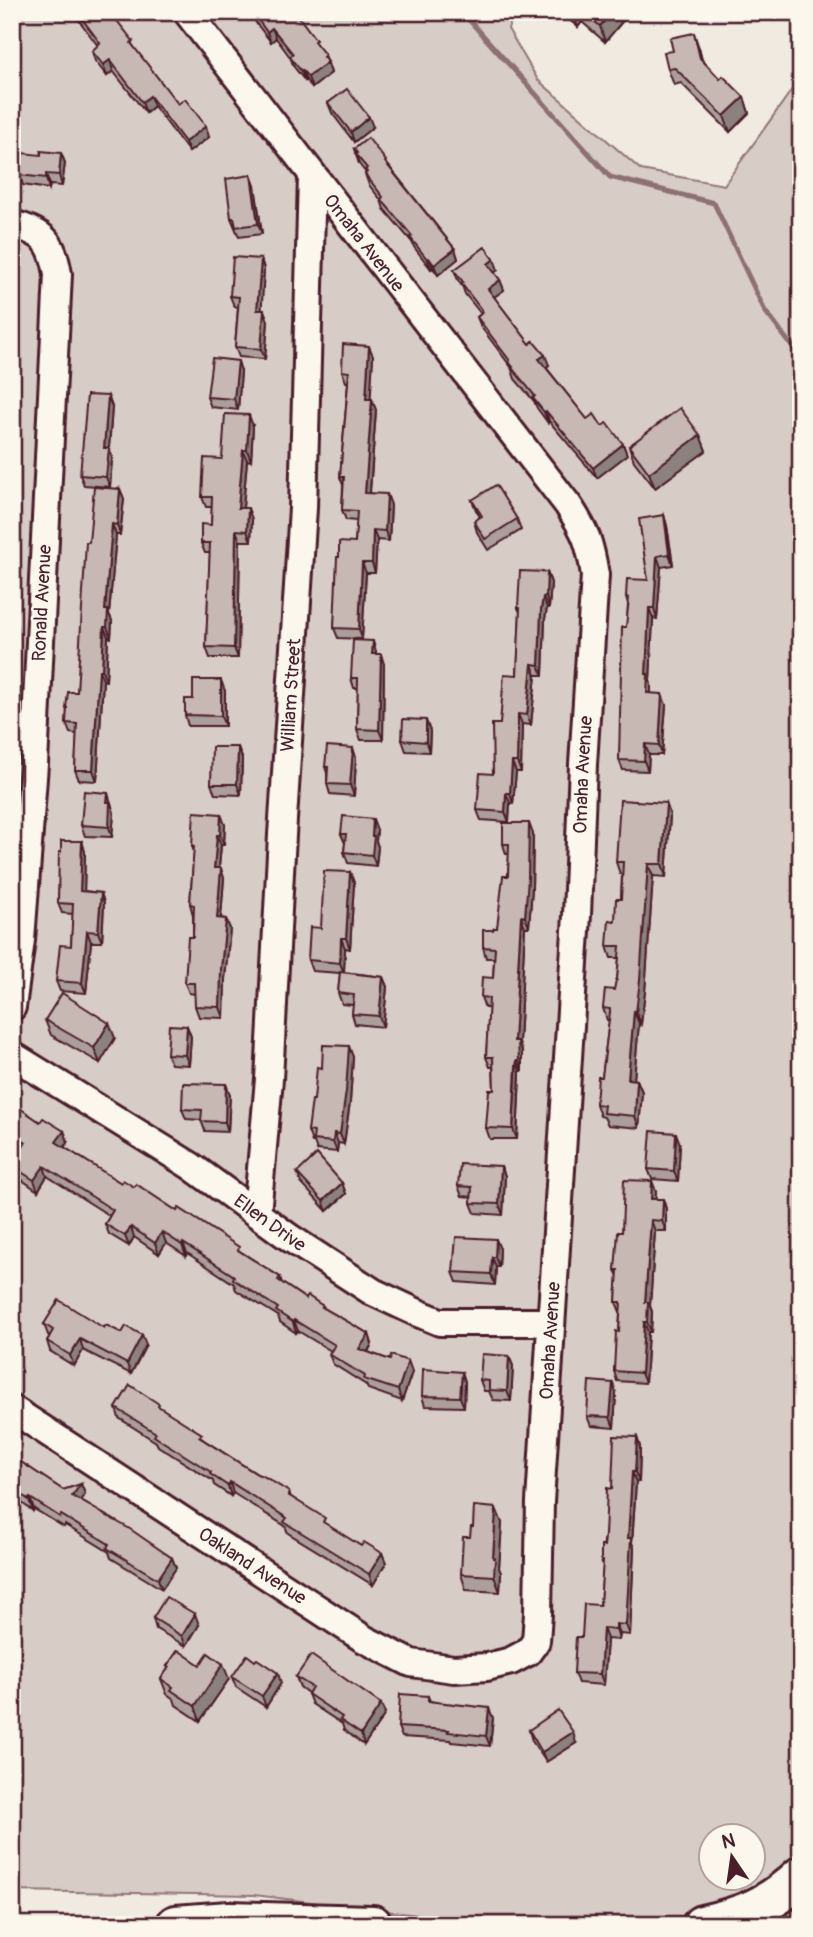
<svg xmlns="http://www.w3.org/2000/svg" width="813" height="1937" viewBox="0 0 813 1937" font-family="Pangolin,sans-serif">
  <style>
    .green { fill: #d8ccc6; stroke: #917678; stroke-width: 2; fill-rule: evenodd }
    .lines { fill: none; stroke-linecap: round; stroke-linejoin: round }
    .stream { stroke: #8c6f72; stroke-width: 5 }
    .minor-casing { stroke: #4a1f2b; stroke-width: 32 }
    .highway-casing { stroke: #4a1f2b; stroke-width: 44 }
    .minor { stroke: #fbf7ec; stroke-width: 26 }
    .highway { stroke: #fbf7ec; stroke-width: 38 }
    .wall { fill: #ac9e9a; stroke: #4a1f2b; stroke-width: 2 }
    .shaded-wall { fill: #8c817d; stroke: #4a1f2b; stroke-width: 2 }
    .building { fill: #c8b8b3; stroke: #4a1f2b; stroke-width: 2 }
    .labels { text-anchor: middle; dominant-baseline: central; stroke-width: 5; stroke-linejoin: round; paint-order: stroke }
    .street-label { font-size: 19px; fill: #4a1f2b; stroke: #fbf7ec }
  </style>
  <rect width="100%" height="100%" fill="#f0eae0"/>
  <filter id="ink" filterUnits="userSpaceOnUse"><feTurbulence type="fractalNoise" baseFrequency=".0143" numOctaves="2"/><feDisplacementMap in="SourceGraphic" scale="14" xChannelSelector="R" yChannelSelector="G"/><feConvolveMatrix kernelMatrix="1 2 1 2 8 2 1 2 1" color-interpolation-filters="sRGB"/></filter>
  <g filter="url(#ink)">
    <!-- green -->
    <path class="green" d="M 12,12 L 514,12 L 508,29 L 538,80 L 641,170 L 724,185 L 801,77 L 801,1239 L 797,1241 L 801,1255 L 801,1925 L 499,1925 L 254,1895 L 12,1891 ZM 712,1836 L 754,1836 L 754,1878 L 712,1878 Z"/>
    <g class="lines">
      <!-- stream -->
      <polyline class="stream" points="462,12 610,177 714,203 765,311 801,358"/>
      <defs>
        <g id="minor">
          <path d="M 12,224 C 45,233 52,241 58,274 L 34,764 L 21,940 L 12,1007"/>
          <path id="s1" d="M 12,1055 L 191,1166 L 290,1238 L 373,1292 L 418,1313 L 440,1322 L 551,1322"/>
          <path id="s2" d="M 257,1214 L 269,1079 L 282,835 L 303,508 L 312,176"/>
          <path id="s3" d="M 12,1409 L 364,1639 L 411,1663 L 454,1669 L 487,1667 L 511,1661 L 528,1652 L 536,1641 L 538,1614 L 540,1502 L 577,915 L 583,764 L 595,575 C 590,543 586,532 568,505 L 187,12"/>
        </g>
        <g id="highway">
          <polyline points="176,1925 229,1921 373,1925"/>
          <path d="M 702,1925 C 744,1916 769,1906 801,1876"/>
        </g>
      </defs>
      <!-- minor casing -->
      <use href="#minor" class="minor-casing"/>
      <!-- highway casing -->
      <use href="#highway" class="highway-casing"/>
      <!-- minor -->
      <use href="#minor" class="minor"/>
      <!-- highway -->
      <use href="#highway" class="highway"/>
    </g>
    <!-- wall -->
    <g class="wall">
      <polygon points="73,12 110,12 136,50 178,104 209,137 189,152 154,106 146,113 113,71 107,76 95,61 92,51 98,46"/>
      <polygon points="562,12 624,12 626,17 605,42 582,22 578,27 563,15"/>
      <polygon points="253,13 319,48 325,55 331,73 312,88 306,80 305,81 294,67 290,57 276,38 271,42 256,23"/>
      <polygon points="699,48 702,60 720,79 744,97 749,113 730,132 681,83 674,85 668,69"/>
      <polygon points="328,103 373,127 354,142 332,113"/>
      <polygon points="354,149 388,165 455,249 458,259 438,275 433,268 431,269 414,247 412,242 384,209 381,200 369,185 365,174 366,173 359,164"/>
      <polygon points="61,153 65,163 62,186 50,185 49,189 23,185 19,175 41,155"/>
      <polygon points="251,175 255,186 262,234 239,237 231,218"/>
      <polygon points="261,259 264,269 261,310 268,321 265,359 239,357 235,347 238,307 234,306 230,296"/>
      <polygon points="454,270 498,270 494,272 500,280 504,290 494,297 530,344 549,365 546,367 587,419 602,426 623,444 627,455 597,478 549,421 548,423 537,408 534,401 515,379 511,367 481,327 477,317 481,314 465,294 463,288 458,280"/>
      <polygon points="373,356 370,399 376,410 370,493 391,505 389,541 377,540 375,573 366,573 362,639 338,638 334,628 339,557 355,543 357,521 346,520 342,510 343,485 340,477 348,382 346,382 342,371"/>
      <polygon points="241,371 238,410 211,407 207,397"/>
      <polygon points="108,396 112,407 109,448 112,458 110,487 84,485 80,475"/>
      <polygon points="253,426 251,461 247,460 243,508 252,519 251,541 240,541 238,658 210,658 206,647 210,553 205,553 201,543 211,525 212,507 206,507 202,497 222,459"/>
      <polygon points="700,435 706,451 655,488 634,461 629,446"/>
      <polygon points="120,489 124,499 120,535 116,535 109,614 112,621 111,638 108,637 106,681 103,680 97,781 79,780 75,770 77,734 70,733 66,723 67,712 66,708 77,692"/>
      <polygon points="472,500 517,519 521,530 488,550 477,532 474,521 480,517 476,510"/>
      <polygon points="664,515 667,526 673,565 661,567 657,619 653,618 650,681 651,685 651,694 666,705 662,755 649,755 648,771 623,770 619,760 628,604 626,597 648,580"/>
      <polygon points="547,572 551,583 549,608 547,608 545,619 543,675 536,675 531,725 522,724 521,772 516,772 513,804 510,803 509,822 481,820 477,810 493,774 500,724 517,675 520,612 518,608"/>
      <polygon points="376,652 376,654 384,664 383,740 361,740 357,729 358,688 354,688 351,678"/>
      <polygon points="225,691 225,726 188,726 185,715 193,699"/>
      <polygon points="430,731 429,752 406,751 402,740"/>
      <polygon points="238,747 242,758 241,795 215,794 211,784"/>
      <polygon points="353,748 356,758 354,796 330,794 327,784 327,773 325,767"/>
      <polygon points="111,803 114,813 112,837 85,836 81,825"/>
      <polygon points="666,803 670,815 666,877 653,876 645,992 641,1024 639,1023 634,1079 637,1080 642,1092 639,1128 608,1125 604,1117 600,1116 596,1104 602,1077 609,1021 607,1020 603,1008 614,990 617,980 619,958 611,958 607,946 621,899 622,874 620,874 616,862"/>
      <polygon points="225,825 224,845 221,845 219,868 224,878 221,918 226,919 230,929 225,979 224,1018 199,1017 195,1006 195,994 189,993 185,983 193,937 193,915 190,904 194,852 192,846"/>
      <polygon points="377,830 376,841 378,847 376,866 348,863 344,852 345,843 341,834"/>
      <polygon points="533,834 532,888 529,927 525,927 519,1042 522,1051 522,1071 520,1071 520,1076 517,1139 490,1139 486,1128 494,1090 493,1067 490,1067 486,1057 489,1008 485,1008 481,997 493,978 494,958 486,958 483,947 497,928 508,876 509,854 506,854 503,844"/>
      <polygon points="82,841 85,852 84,891 101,893 104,903 102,942 91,942 86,993 60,991 56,981 71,946 73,914 62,913 58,903 61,852"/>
      <polygon points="350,872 354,883 350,949 345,948 344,972 383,977 387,987 383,1027 355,1024 352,1014 353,1005 342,1004 338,993 340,973 312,971 308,960 321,928"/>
      <polygon points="45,1020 115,1038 100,1063 51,1035"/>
      <polygon points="187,1026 191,1037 189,1065 171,1064 167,1054"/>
      <polygon points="353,1057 350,1102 344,1144 338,1143 337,1152 317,1150 314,1142 312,1142 308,1131 322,1068"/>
      <polygon points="226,1084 230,1095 228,1132 205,1131 201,1120 186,1119 182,1109"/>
      <polygon points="12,1103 40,1122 64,1131 68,1142 64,1147 121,1183 177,1211 280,1277 282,1283 306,1299 323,1306 324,1308 369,1334 372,1344 368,1352 390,1360 408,1361 412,1372 402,1401 368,1389 366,1385 333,1364 329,1354 331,1351 298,1331 296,1333 280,1322 278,1316 236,1290 234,1284 187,1253 186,1256 166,1243 159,1254 134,1237 129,1246 109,1234 105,1224 110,1216 47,1176 38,1191 15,1175 12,1168 12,1164 23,1148 12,1141"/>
      <polygon points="680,1144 678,1181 652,1179 648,1169"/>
      <polygon points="501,1166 505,1176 503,1215 475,1213 471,1203 472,1197 462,1196 458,1186"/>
      <polygon points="297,1173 342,1183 346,1194 327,1211 301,1183"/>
      <polygon points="652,1181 656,1192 655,1199 663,1199 666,1209 666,1231 655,1231 650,1306 652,1312 651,1332 648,1332 645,1383 617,1381 614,1371 619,1332 620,1312 616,1302 618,1276 615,1270 622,1232"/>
      <polygon points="500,1249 499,1267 496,1267 495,1285 457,1282 453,1272"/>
      <polygon points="44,1324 104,1328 122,1333 142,1335 146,1345 131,1374 83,1350 74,1366 50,1351 47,1341 50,1336 48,1335"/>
      <polygon points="509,1356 513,1366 511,1401 493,1400 489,1391 484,1391 480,1380"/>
      <polygon points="462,1372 465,1382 464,1407 425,1406 422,1396"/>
      <polygon points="613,1383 616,1393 614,1428 591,1426 587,1416"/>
      <polygon points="116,1408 161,1408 204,1440 257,1474 289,1492 291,1497 328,1526 361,1546 382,1553 386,1563 373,1585 288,1533 285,1526 233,1493 231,1496 214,1485 213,1481 158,1446 156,1442 119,1418"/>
      <polygon points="637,1437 640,1447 639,1482 636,1482 632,1543 634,1548 630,1635 620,1634 619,1640 607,1639 604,1685 578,1683 574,1673 582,1637 600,1605 603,1566 601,1561 612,1489"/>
      <polygon points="12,1456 63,1490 81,1484 85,1494 80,1500 172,1558 176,1568 162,1589 111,1558 109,1552 65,1525 64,1527 34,1509 33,1511 12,1496"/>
      <polygon points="502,1523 499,1568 501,1573 500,1592 466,1590 461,1574 470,1537"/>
      <polygon points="153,1618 199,1625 186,1646 156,1629"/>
      <polygon points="255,1661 281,1683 266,1707 236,1687 232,1677"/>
      <polygon points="200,1665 229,1679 200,1721 176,1705 174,1699 167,1694 161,1679 168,1669 167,1666"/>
      <polygon points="296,1677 385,1714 364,1745 344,1730 342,1724 312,1704 308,1694 308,1693 300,1687"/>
      <polygon points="428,1696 430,1701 493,1718 490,1746 452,1742 451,1740 402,1737 398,1727"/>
      <polygon points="529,1730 576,1743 546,1762 532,1741"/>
    </g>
    <!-- shaded-wall -->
    <g class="shaded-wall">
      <polygon points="572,12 578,12 582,22 578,27"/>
      <polygon points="612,12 624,12 626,17 605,42 600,26"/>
      <polygon points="272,28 276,38 271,42 267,32"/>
      <polygon points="694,33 699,48 705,73 700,58"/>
      <polygon points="325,55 331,73 312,88 308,77"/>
      <polygon points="110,60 113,71 107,76 103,65"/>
      <polygon points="302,70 306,80 305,81 301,71"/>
      <polygon points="150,96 154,106 146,113 142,102"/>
      <polygon points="744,97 749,113 730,132 724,116"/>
      <polygon points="369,117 373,127 354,142 351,132"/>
      <polygon points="206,126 209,137 189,152 185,142"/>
      <polygon points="12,134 15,140 12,158"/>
      <polygon points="61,153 65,163 62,186 59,175"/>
      <polygon points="46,174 50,185 49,189 46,178"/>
      <polygon points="251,175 255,186 262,234 258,224"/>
      <polygon points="455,249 458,259 438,275 434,265"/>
      <polygon points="12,258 15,265 12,277"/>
      <polygon points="429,258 433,268 431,269 427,259"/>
      <polygon points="261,259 264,269 261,320 257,310"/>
      <polygon points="494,259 498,270 492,274 488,264"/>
      <polygon points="500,280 504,290 491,299 488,289"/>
      <polygon points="264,310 268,321 265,359 261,349"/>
      <polygon points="12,330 15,353 12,346"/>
      <polygon points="369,346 373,356 370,409 366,399"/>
      <polygon points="545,355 549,365 543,369 539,359"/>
      <polygon points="238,361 241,371 238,410 234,399"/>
      <polygon points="108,396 112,407 109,448 112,458 110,487 106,477 104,448"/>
      <polygon points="372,399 376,410 369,503 365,493"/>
      <polygon points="546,411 549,421 548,423 544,412"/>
      <polygon points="249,415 253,426 251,461 247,450"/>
      <polygon points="700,435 706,451 655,488 649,473"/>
      <polygon points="623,444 627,455 597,478 593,468"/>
      <polygon points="243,450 247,460 242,518 238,508"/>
      <polygon points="120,489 124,499 120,535 117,525"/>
      <polygon points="387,494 391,505 389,541 385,531"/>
      <polygon points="248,508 252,519 251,541 247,531"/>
      <polygon points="664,515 667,526 673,565 669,554"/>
      <polygon points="112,524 116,535 109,614 112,621 111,638 107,627 105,610"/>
      <polygon points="236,530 240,541 238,658 234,648"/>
      <polygon points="373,530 377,540 375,573 372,563"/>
      <polygon points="657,556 661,567 657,619 654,608"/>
      <polygon points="362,563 366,573 362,639 359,629"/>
      <polygon points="547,572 551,583 549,608 546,597"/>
      <polygon points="543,597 547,608 545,619 543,675 539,665 541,609"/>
      <polygon points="649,608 653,618 650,681 651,685 651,704 647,693 646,674"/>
      <polygon points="104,627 108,637 106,681 102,670"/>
      <polygon points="373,641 376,652 376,664 372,654"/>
      <polygon points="381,654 384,664 383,740 379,730"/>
      <polygon points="532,664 536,675 531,725 527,715"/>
      <polygon points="99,670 103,680 97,781 93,770"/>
      <polygon points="221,680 225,691 225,726 221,716"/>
      <polygon points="662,694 666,705 662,755 659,745"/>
      <polygon points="518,714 522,724 521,772 517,762"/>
      <polygon points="426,720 430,731 429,752 426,742"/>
      <polygon points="645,744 649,755 648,771 644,761"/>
      <polygon points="238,747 242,758 241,795 237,784"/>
      <polygon points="353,748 356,758 354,796 350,785"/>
      <polygon points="512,762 516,772 513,804 510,793"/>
      <polygon points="108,793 114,813 112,837 109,827 107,802"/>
      <polygon points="506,793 510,803 509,822 505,812"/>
      <polygon points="666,803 670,815 666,877 662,864"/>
      <polygon points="221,814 225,825 224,845 220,835"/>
      <polygon points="373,819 377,830 376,841 378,847 376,866 372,855 372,836"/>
      <polygon points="529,823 533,834 532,888 529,927 525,917"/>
      <polygon points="217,835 221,845 218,878 214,868"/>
      <polygon points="82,841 85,852 84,901 80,891"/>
      <polygon points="648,864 653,876 645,992 641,1024 636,1012"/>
      <polygon points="221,868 224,878 220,928 217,918"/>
      <polygon points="350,872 354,883 350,949 346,938"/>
      <polygon points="101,893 104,903 102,942 98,932"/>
      <polygon points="521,916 525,927 519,1042 522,1051 522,1071 519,1061 514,1041"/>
      <polygon points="226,919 230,929 225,979 224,1018 220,1007 221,968"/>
      <polygon points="87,931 91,942 86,993 82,983"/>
      <polygon points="341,938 345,948 344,973 340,963"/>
      <polygon points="383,977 387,987 383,1027 379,1016"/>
      <polygon points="634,1011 639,1023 633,1091 628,1079"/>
      <polygon points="109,1023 115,1038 100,1063 94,1048"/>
      <polygon points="187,1026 191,1037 189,1065 185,1055"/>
      <polygon points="349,1046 353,1057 350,1102 344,1144 340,1134"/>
      <polygon points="517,1061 520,1071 517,1139 513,1129"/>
      <polygon points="637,1080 642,1092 639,1128 635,1116"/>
      <polygon points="226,1084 230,1095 228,1132 225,1122"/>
      <polygon points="64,1131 68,1142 60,1153 56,1142"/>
      <polygon points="334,1133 338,1143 337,1152 333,1142"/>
      <polygon points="676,1133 680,1144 678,1181 674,1171"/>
      <polygon points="44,1166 47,1176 38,1191 34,1180"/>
      <polygon points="501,1166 505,1176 503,1215 499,1204"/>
      <polygon points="652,1181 656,1192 655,1209 651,1199"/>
      <polygon points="342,1183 346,1194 327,1211 323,1201"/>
      <polygon points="663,1199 666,1209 666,1231 662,1221"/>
      <polygon points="651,1220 655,1231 650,1306 652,1312 651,1332 647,1322 645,1302"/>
      <polygon points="131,1227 134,1237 129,1246 125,1236"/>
      <polygon points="162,1232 166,1243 159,1254 155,1243"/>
      <polygon points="496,1239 500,1249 499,1267 495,1257"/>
      <polygon points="183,1243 187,1253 186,1256 182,1245"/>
      <polygon points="492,1257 496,1267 495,1285 491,1274"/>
      <polygon points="294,1320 298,1331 296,1333 293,1322"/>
      <polygon points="644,1322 648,1332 645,1383 641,1373"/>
      <polygon points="369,1334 372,1344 363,1359 359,1349"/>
      <polygon points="142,1335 146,1345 131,1374 127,1364"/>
      <polygon points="80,1339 83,1350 74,1366 70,1355"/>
      <polygon points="509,1356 513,1366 511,1401 507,1391"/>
      <polygon points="408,1361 412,1372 402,1401 398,1390"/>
      <polygon points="462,1372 465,1382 464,1407 460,1397"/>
      <polygon points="613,1383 616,1393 614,1428 610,1417"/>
      <polygon points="637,1437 640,1447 639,1482 635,1472"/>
      <polygon points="632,1472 636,1482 632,1543 634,1548 630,1635 626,1625 628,1538"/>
      <polygon points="230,1482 233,1493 231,1496 228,1486"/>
      <polygon points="81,1484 85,1494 76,1506 72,1496"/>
      <polygon points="30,1498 34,1509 33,1511 29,1500"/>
      <polygon points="496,1508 502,1523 499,1568 501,1573 500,1592 494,1576 493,1558"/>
      <polygon points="382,1553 386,1563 373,1585 369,1574"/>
      <polygon points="172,1558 176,1568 162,1589 158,1579"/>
      <polygon points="195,1614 199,1625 186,1646 182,1636"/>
      <polygon points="616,1624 620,1634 619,1640 616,1629"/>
      <polygon points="603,1628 607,1639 604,1685 600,1674"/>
      <polygon points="223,1664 229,1679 200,1721 195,1706"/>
      <polygon points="278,1673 281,1683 266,1707 262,1696"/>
      <polygon points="381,1704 385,1714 364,1745 361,1734"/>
      <polygon points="489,1708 493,1718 490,1746 486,1736"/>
      <polygon points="573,1732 576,1743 546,1762 542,1752"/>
    </g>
    <!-- building -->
    <g class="building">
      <polygon points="77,12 110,12 133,41 131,43 178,104 185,99 206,126 185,142 150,96 142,102 110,60 103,65 92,51 100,43"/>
      <polygon points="254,12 295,12 316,40 314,41 325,55 323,57 328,62 308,77 302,70 301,71 290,57 293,54 272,28 267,32 253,13"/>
      <polygon points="583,12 612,12 600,26"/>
      <polygon points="694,33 700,58 720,79 723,76 744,97 724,116 675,68 668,69 664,52 673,51 670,38"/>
      <polygon points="347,89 369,117 351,132 328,103"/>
      <polygon points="368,138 386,161 385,162 455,249 434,265 429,258 427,259 410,237 412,236 381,199 383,197 365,174 367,172 365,170 367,168 355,154 357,153 354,149"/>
      <polygon points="41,151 61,153 59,175 46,174 46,178 19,175 22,153 41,155"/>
      <polygon points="251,175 258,224 236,227 234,218 231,218 226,179"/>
      <polygon points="485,247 494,259 488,264 500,280 488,289 530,344 533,341 545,355 539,359 587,419 594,414 602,426 607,423 623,444 593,468 546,411 544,412 533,398 535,396 512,368 513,367 509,362 510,361 477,317 483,312 461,283 463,282 454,270"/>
      <polygon points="233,257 261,259 257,310 264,310 261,349 235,347 239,297 230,296"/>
      <polygon points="343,344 369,346 366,399 372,399 365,493 387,494 385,531 373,530 372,563 362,563 359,629 334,628 337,557 339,557 339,542 355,543 357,511 342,510 344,477 340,477 349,372 342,371"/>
      <polygon points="212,358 238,361 234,399 207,397"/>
      <polygon points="87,395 108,396 104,448 109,448 106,477 80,475"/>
      <polygon points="680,408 700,435 649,473 629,446"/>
      <polygon points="225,414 249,415 247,450 243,450 238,508 248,508 247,531 236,530 234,648 206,647 210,543 201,543 201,524 211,525 212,497 202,497 204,458 222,459"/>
      <polygon points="496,485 517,519 485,539 474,521 482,516 472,500"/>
      <polygon points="94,487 120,489 117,525 112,524 105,610 108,610 107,627 104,627 102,670 99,670 93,770 75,770 77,724 66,723 67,708 66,708 68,692 77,692 86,542 89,542"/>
      <polygon points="664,515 669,554 657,556 654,608 649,608 646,674 648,674 647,693 662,694 659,745 645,744 644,761 619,760 622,627 626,627 629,598 626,597 627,579 648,580 639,519"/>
      <polygon points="520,571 547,572 546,597 543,597 541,609 539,665 532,664 527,715 518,714 517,762 512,762 510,793 506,793 505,812 477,810 480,773 493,774 492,724 500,724 504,674 517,675 520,608 518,608"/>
      <polygon points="353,640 373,641 372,654 381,654 379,730 357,729 358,678 351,678"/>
      <polygon points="193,680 221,680 221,716 185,715 185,699 193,699"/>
      <polygon points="403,719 426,720 426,742 402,740"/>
      <polygon points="327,746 353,748 350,785 327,784 328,767 325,767"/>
      <polygon points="212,747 238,747 237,784 211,784"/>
      <polygon points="84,791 108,793 107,802 110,802 109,827 81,825"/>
      <polygon points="620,800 666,803 662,864 648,864 640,980 636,1012 634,1011 628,1079 637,1080 635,1116 603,1113 604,1105 596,1104 598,1077 602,1077 610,1012 610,1009 603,1008 605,989 614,990 616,980 617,980 620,946 607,946 609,920 615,921 616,899 621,899 623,862 616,862"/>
      <polygon points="194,812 221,814 220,835 217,835 214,868 221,868 217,918 226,919 221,968 220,1007 195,1006 194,983 185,983 188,937 193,937 194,905 190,904 194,846 192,846"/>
      <polygon points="343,816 373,819 372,836 374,836 372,855 344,852 346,834 341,834"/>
      <polygon points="503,823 529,823 528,878 525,917 521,916 514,1041 518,1041 519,1061 517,1061 516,1066 513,1129 486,1128 489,1090 494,1090 493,1057 486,1057 489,998 481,997 482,977 493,978 495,948 483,947 483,930 493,930 494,928 497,928 503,876 508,876 509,844 503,844"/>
      <polygon points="61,841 82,841 80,891 101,893 98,932 87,931 82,983 56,981 60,945 71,946 73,904 58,903 59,852 61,852"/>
      <polygon points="324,871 350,872 346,938 341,938 340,963 308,960 310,927 321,928"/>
      <polygon points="340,972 383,977 379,1016 352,1014 354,995 338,993"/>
      <polygon points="62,993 109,1023 94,1048 45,1020"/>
      <polygon points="169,1025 187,1026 185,1055 167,1054"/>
      <polygon points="323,1045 349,1046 346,1091 340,1134 334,1133 333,1142 313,1140 314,1132 308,1131 312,1100 314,1100 317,1067 322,1068"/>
      <polygon points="183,1083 226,1084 225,1122 201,1121 202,1110 182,1109"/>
      <polygon points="12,1103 40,1122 43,1118 64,1131 56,1142 121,1183 123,1180 134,1187 136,1184 177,1211 179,1208 239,1247 238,1250 280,1277 278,1280 306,1299 308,1296 323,1306 322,1307 369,1334 359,1349 390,1360 391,1355 408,1361 398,1390 364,1379 365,1376 329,1354 335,1345 294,1320 293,1322 276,1311 278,1308 233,1279 234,1276 183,1243 182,1245 162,1232 155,1243 131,1227 125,1236 105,1224 113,1210 44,1166 34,1180 12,1166 12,1164 26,1142 12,1133"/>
      <polygon points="651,1131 676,1133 674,1171 648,1169"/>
      <polygon points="317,1154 342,1183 323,1201 297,1173"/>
      <polygon points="460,1164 501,1166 499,1204 471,1203 472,1187 458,1186"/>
      <polygon points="624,1180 652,1181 651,1199 663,1199 662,1221 651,1220 645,1302 648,1302 647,1322 644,1322 641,1373 614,1371 616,1331 619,1332 621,1302 616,1302 618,1270 615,1270 618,1232 622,1232"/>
      <polygon points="456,1237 496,1239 495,1257 492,1257 491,1274 453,1272"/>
      <polygon points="59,1300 104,1328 106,1325 122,1333 126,1326 142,1335 127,1364 80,1339 70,1355 47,1341 53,1330 44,1324"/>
      <polygon points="482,1354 509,1356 507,1391 489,1390 489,1381 480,1380"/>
      <polygon points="423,1369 462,1372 460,1397 422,1396"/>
      <polygon points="589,1381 613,1383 610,1417 587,1416"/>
      <polygon points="130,1385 159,1404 158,1406 202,1434 199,1437 257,1474 265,1477 289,1492 288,1495 325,1518 323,1522 361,1546 364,1542 382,1553 369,1574 284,1522 287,1518 230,1482 228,1486 210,1474 211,1472 154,1436 156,1433 116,1408"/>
      <polygon points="614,1436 637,1437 635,1472 632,1472 628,1538 631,1538 626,1625 616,1624 616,1629 603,1628 600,1674 574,1673 576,1637 582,1637 584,1604 600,1605 603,1561 601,1561 601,1546 604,1546 605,1537 607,1488 612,1489"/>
      <polygon points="12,1456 63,1490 81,1484 72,1496 130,1529 172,1558 158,1579 107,1548 109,1544 61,1515 60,1517 30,1498 29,1500 12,1488"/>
      <polygon points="474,1506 496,1508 493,1558 495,1558 494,1576 461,1574 463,1537 470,1537 471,1527 473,1527"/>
      <polygon points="166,1597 195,1614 182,1636 153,1618"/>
      <polygon points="178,1650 200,1665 208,1653 223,1664 195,1706 171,1690 173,1687 161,1679 169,1667 167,1666"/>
      <polygon points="247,1655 255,1661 257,1659 278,1673 262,1696 232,1677"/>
      <polygon points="311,1655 381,1704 361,1734 340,1720 342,1717 308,1694 312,1687 296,1677"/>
      <polygon points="400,1694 428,1696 428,1701 489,1708 486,1736 448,1732 449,1730 398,1727"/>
      <polygon points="558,1710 573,1732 542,1752 529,1730"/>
    </g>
  </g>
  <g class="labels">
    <!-- street labels -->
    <g class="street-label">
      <text transform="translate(364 243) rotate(52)">Omaha Avenue</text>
      <text transform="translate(42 603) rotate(-87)">Ronald Avenue</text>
      <text stroke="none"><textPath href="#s2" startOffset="520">William Street</textPath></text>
      <text stroke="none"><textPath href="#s3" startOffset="1475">Omaha Avenue</textPath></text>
      <text stroke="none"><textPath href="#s1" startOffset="308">Ellen Drive</textPath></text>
      <text stroke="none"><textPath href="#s3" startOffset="908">Omaha Avenue</textPath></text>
      <text stroke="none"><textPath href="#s3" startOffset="287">Oakland Avenue</textPath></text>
    </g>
  </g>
  <!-- margin -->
  <rect width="813" height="1937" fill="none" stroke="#fbf7ec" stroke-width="42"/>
  <rect x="21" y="21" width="771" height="1895" fill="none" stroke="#4a1f2b" stroke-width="2.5" filter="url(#ink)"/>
  <!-- north arrow -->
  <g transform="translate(732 1857) rotate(347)"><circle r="33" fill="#fbf7ec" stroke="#b4a19f" stroke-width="2"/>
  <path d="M0-5L12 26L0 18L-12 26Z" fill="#4a1f2b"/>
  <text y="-10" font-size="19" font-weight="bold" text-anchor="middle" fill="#4a1f2b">N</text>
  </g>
</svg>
